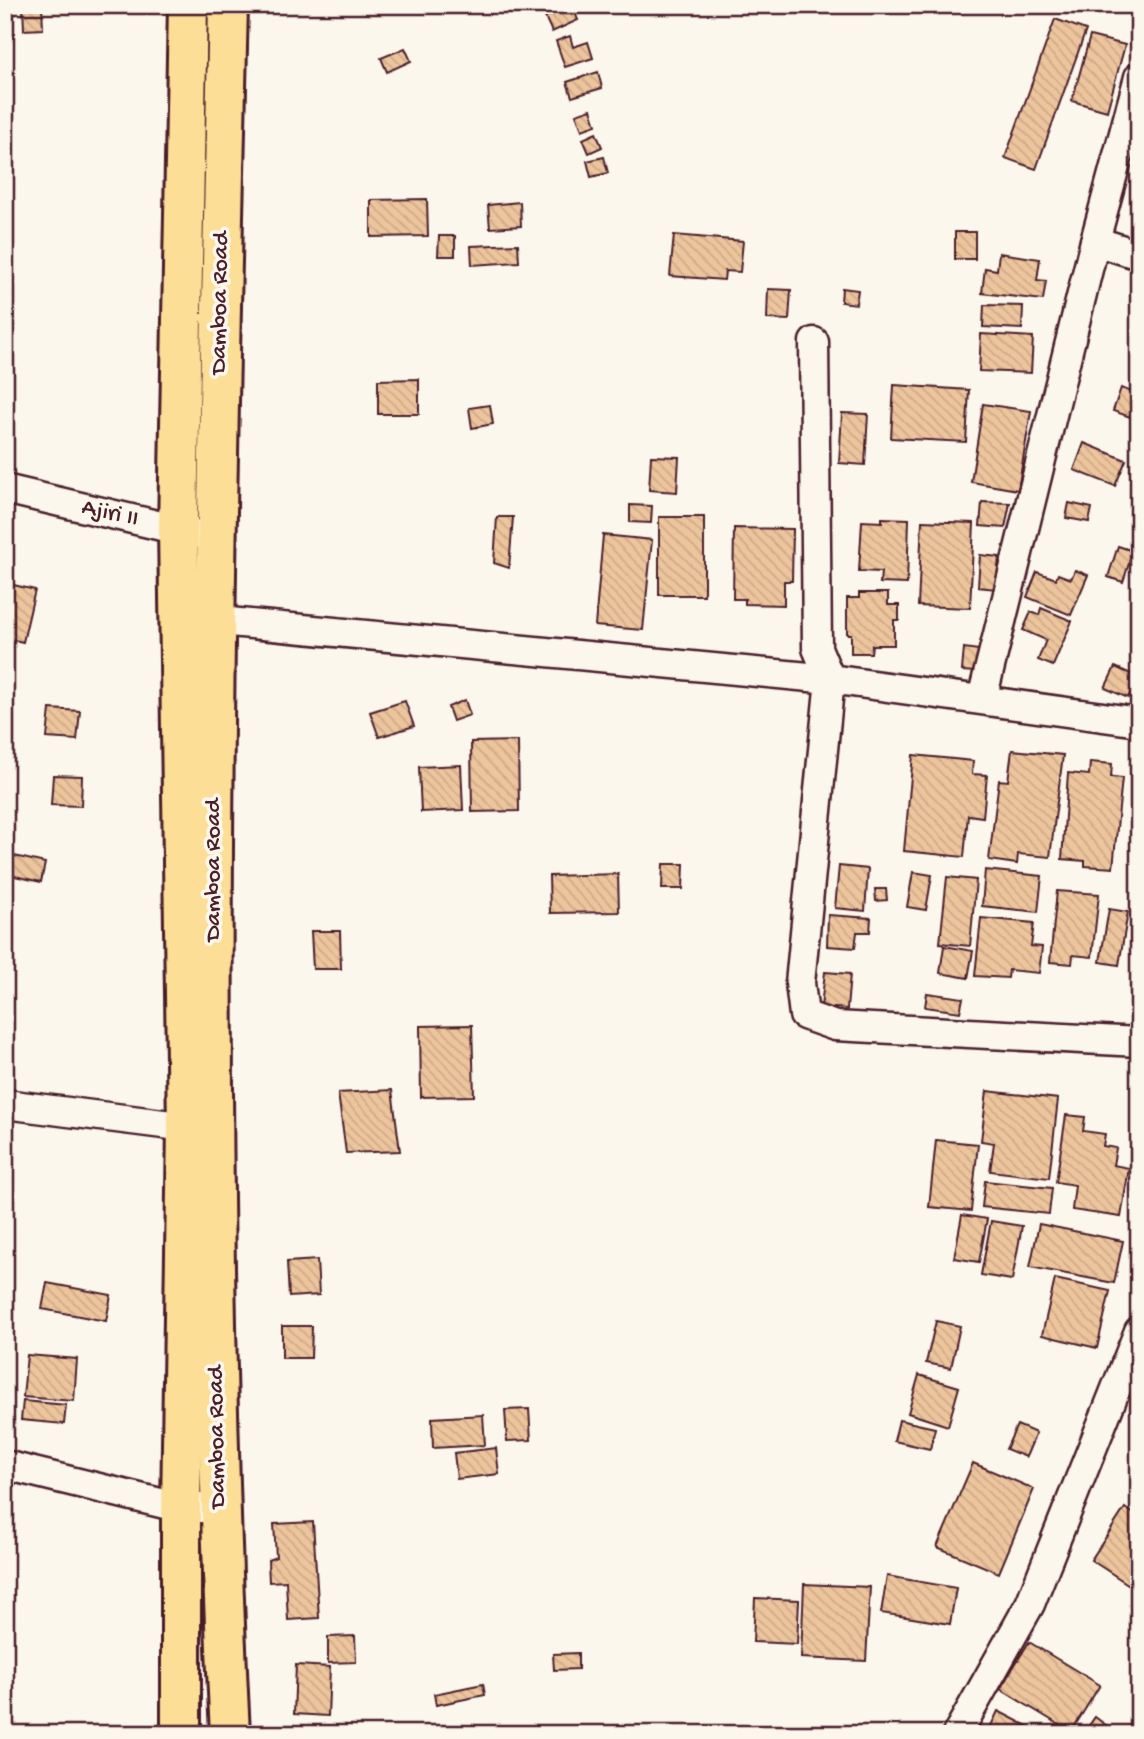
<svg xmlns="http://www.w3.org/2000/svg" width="1144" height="1739" viewBox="0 0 1144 1739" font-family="'Gochi Hand',sans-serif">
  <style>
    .building { fill: url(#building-back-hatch); stroke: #4a1f2b; stroke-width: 2 }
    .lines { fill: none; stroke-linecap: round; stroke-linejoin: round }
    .minor-casing { stroke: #4a1f2b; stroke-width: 33 }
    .primary-casing { stroke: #4a1f2b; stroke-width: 44 }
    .minor { stroke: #fbf7ec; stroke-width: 28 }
    .primary { stroke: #fdde96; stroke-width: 38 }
    .labels { text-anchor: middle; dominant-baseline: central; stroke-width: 7; stroke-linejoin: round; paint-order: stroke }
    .street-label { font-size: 24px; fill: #4a1f2b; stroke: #fbf7ec }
  </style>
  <defs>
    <pattern id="building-back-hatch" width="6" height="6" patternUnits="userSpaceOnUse" patternTransform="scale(1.75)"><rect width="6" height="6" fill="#edc59d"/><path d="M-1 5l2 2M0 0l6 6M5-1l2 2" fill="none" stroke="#cda987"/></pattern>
  </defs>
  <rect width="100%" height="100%" fill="#fbf7ec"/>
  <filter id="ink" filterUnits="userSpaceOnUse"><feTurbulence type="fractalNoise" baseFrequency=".0143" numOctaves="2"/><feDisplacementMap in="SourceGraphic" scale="14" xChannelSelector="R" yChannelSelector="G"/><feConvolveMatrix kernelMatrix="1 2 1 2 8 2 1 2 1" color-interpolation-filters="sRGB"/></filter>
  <g filter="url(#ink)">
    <!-- building -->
    <g class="building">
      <polygon points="23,5 42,5 43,29 24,30"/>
      <polygon points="572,5 578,20 552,32 545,17"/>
      <polygon points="1055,19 1086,30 1036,169 1005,158"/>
      <polygon points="570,36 573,47 588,42 593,58 565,67 556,41"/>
      <polygon points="1090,36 1125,45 1107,111 1072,101"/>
      <polygon points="405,48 411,61 387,72 381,58"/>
      <polygon points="598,72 602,88 572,97 567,82"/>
      <polygon points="591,109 596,125 582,130 576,114"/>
      <polygon points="596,133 602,147 589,153 583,139"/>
      <polygon points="604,157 608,173 591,177 587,161"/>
      <polygon points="427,199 428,236 371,237 371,200"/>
      <polygon points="520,202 521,226 490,228 488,205"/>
      <rect x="955" y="232" width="20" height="27"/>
      <polygon points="674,235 743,241 740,272 725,271 724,280 670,276"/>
      <polygon points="439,236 455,236 455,256 438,256"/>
      <polygon points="518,244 519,262 472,265 471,246"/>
      <polygon points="999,253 1040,259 1037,280 1046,281 1043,300 982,293 985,268 997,270"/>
      <polygon points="842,288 858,290 856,304 841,302"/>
      <polygon points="768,289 791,290 789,320 767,319"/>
      <polygon points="984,305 1023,306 1022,329 983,327"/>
      <polygon points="981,334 1033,337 1031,373 979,371"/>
      <polygon points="1139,374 1139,420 1113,411 1121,388 1132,392"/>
      <polygon points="419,379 419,414 378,414 378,380"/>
      <polygon points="894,385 969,390 966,442 891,438"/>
      <polygon points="983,404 1031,411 1018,490 971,482"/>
      <polygon points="490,405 493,424 472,428 469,408"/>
      <polygon points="842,413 868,414 865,465 839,463"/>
      <polygon points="1084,443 1126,460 1115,486 1074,470"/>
      <polygon points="651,456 679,457 677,492 649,490"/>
      <polygon points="982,502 1010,503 1005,528 980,526"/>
      <polygon points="1069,503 1092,508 1089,522 1066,518"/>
      <polygon points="630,505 652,506 651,523 630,522"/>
      <polygon points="497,517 513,517 509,568 494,563"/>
      <rect x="659" y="517" width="45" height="78"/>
      <polygon points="882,518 909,519 907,584 880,583 881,572 859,571 862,521 882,522"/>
      <polygon points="922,521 974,523 970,608 918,606"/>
      <polygon points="734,528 793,529 792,581 784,581 784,605 745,604 745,599 733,599"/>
      <polygon points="603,535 652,540 643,630 595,626"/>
      <polygon points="1118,546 1133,551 1123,582 1108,577"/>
      <polygon points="980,555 999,557 996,589 978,587"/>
      <polygon points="1075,570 1088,575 1071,615 1027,597 1037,572 1056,579 1058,574 1071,579"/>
      <polygon points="5,583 35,590 23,642 5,638"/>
      <polygon points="859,593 888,593 888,605 899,605 899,620 894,620 894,645 872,645 871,653 851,653 851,634 847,634 847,598 859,598"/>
      <polygon points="1041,608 1072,621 1053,666 1038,660 1046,640 1023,630 1031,612 1039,615"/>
      <polygon points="964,648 979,650 976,672 962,671"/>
      <polygon points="1115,667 1138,677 1128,698 1105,688"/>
      <polygon points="465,700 470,715 453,721 448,707"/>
      <polygon points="405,701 414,726 379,737 370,712"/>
      <polygon points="50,709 80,711 77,740 47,738"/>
      <polygon points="518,741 519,811 472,812 471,742"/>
      <polygon points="1012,750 1063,755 1050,857 1018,854 1017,864 989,860 999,780 1008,781"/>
      <polygon points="913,755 973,761 972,774 987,775 983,817 968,815 964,857 904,851"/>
      <polygon points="1090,762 1112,764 1111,777 1122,778 1113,868 1085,866 1085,861 1062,859 1068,773 1089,775"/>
      <polygon points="461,765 463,810 421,812 419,767"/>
      <polygon points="53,775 82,776 81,806 51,805"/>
      <polygon points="10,855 45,863 41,882 6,874"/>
      <polygon points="663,864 684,864 683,889 662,889"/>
      <polygon points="839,866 868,869 865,911 835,908"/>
      <polygon points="985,870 1042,876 1038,912 982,906"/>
      <polygon points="913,872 932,875 926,910 907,907"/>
      <polygon points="618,874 619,912 550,913 549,876"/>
      <polygon points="947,877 976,880 970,946 940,943"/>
      <polygon points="875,889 886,889 887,900 876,901"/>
      <polygon points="1057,891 1099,894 1092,957 1073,955 1072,964 1050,962"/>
      <polygon points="1109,909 1128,912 1119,965 1100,962"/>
      <polygon points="828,915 871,918 870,932 857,932 855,948 827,946"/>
      <polygon points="981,918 1034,923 1031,946 1042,947 1039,973 1009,970 1008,978 975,976"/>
      <polygon points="311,931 340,931 341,969 313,969"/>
      <polygon points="944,946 973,951 968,978 940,973"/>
      <polygon points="5,948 9,948 5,1013"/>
      <polygon points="825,972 850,974 847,1009 821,1007"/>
      <polygon points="927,993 963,998 960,1012 925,1007"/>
      <polygon points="472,1025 474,1096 421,1097 420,1026"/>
      <polygon points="392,1090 400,1151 346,1153 338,1093"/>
      <polygon points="987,1091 1058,1099 1049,1178 990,1171 994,1143 981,1141"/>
      <polygon points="1066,1115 1085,1117 1083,1131 1105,1134 1103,1146 1116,1148 1113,1165 1129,1168 1121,1217 1072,1210 1075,1185 1056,1182"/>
      <polygon points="936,1140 978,1144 971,1211 929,1207"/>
      <polygon points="985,1181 1052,1188 1049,1214 982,1207"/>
      <polygon points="962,1215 987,1219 979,1262 954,1258"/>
      <polygon points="991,1221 1022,1226 1012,1280 981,1275"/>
      <polygon points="1039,1224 1123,1241 1114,1283 1030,1267"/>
      <polygon points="317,1260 319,1295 289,1297 287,1262"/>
      <polygon points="1055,1279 1110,1291 1097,1348 1042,1335"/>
      <polygon points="47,1283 111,1295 106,1321 42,1309"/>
      <polygon points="936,1321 960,1326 951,1368 926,1363"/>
      <polygon points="282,1326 312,1326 311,1358 282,1358"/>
      <polygon points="27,1355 77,1359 74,1401 23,1397"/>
      <polygon points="919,1375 959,1387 948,1426 908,1413"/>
      <polygon points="23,1401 66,1405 64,1424 21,1420"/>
      <polygon points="529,1409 531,1440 507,1441 505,1410"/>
      <polygon points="483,1415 485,1445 433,1448 432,1418"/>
      <polygon points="899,1420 935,1428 930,1449 894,1441"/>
      <polygon points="1017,1425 1036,1433 1026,1457 1006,1449"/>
      <polygon points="496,1448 499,1474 457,1479 454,1453"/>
      <polygon points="973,1463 1034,1489 999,1573 937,1547"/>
      <polygon points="1125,1508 1139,1517 1137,1590 1091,1560"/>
      <polygon points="313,1522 319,1618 288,1620 286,1581 269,1582 268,1560 276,1557 274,1524"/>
      <polygon points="887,1576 956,1588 950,1624 881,1613"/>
      <polygon points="804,1584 870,1587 866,1661 801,1658"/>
      <polygon points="755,1598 799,1600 797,1644 753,1642"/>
      <polygon points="355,1636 356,1662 328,1663 328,1637"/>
      <polygon points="1029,1642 1100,1685 1071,1732 1000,1689"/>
      <polygon points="578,1653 578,1669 554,1670 553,1654"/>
      <polygon points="296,1665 330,1667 328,1716 294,1714"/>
      <polygon points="483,1684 485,1695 436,1705 434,1694"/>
      <polygon points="998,1711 1039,1732 1038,1734 987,1734"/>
      <polygon points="1095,1717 1118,1734 1083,1734"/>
    </g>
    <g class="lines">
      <defs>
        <g id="minor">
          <polyline points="1095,241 1139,255"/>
          <polyline points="814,342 817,648 830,679 800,983 804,1015 835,1026 1139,1042"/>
          <polyline points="5,489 195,534"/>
          <polyline points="198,619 830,679 1139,722"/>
          <polyline points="982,699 1095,241 1139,77"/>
          <polyline points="5,1104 187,1127"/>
          <polyline points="5,1465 181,1508 218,1508"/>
          <polyline points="957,1734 1030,1604 1139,1331"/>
        </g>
        <g id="primary">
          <path d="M 228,5 C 214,581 201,1158 230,1734"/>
          <polyline points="181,1734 181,1508 187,1127 178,529 188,5"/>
        </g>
      </defs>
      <!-- minor casing -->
      <use href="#minor" class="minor-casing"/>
      <!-- primary casing -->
      <use href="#primary" class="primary-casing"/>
      <!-- minor -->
      <use href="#minor" class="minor"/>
      <!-- primary -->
      <use href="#primary" class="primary"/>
    </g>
  </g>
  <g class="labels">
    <!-- street labels -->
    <g class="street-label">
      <text transform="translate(221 303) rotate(-89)">Damboa Road</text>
      <text transform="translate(110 514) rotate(13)">Ajiri II</text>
      <text transform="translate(214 870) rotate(-90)">Damboa Road</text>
      <text transform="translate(218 1437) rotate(-91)">Damboa Road</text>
    </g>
  </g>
  <!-- margin -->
  <rect width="1144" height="1739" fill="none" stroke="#fbf7ec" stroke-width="28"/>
  <rect x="14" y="14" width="1116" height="1711" fill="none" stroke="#4a1f2b" stroke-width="2.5" filter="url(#ink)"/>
</svg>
